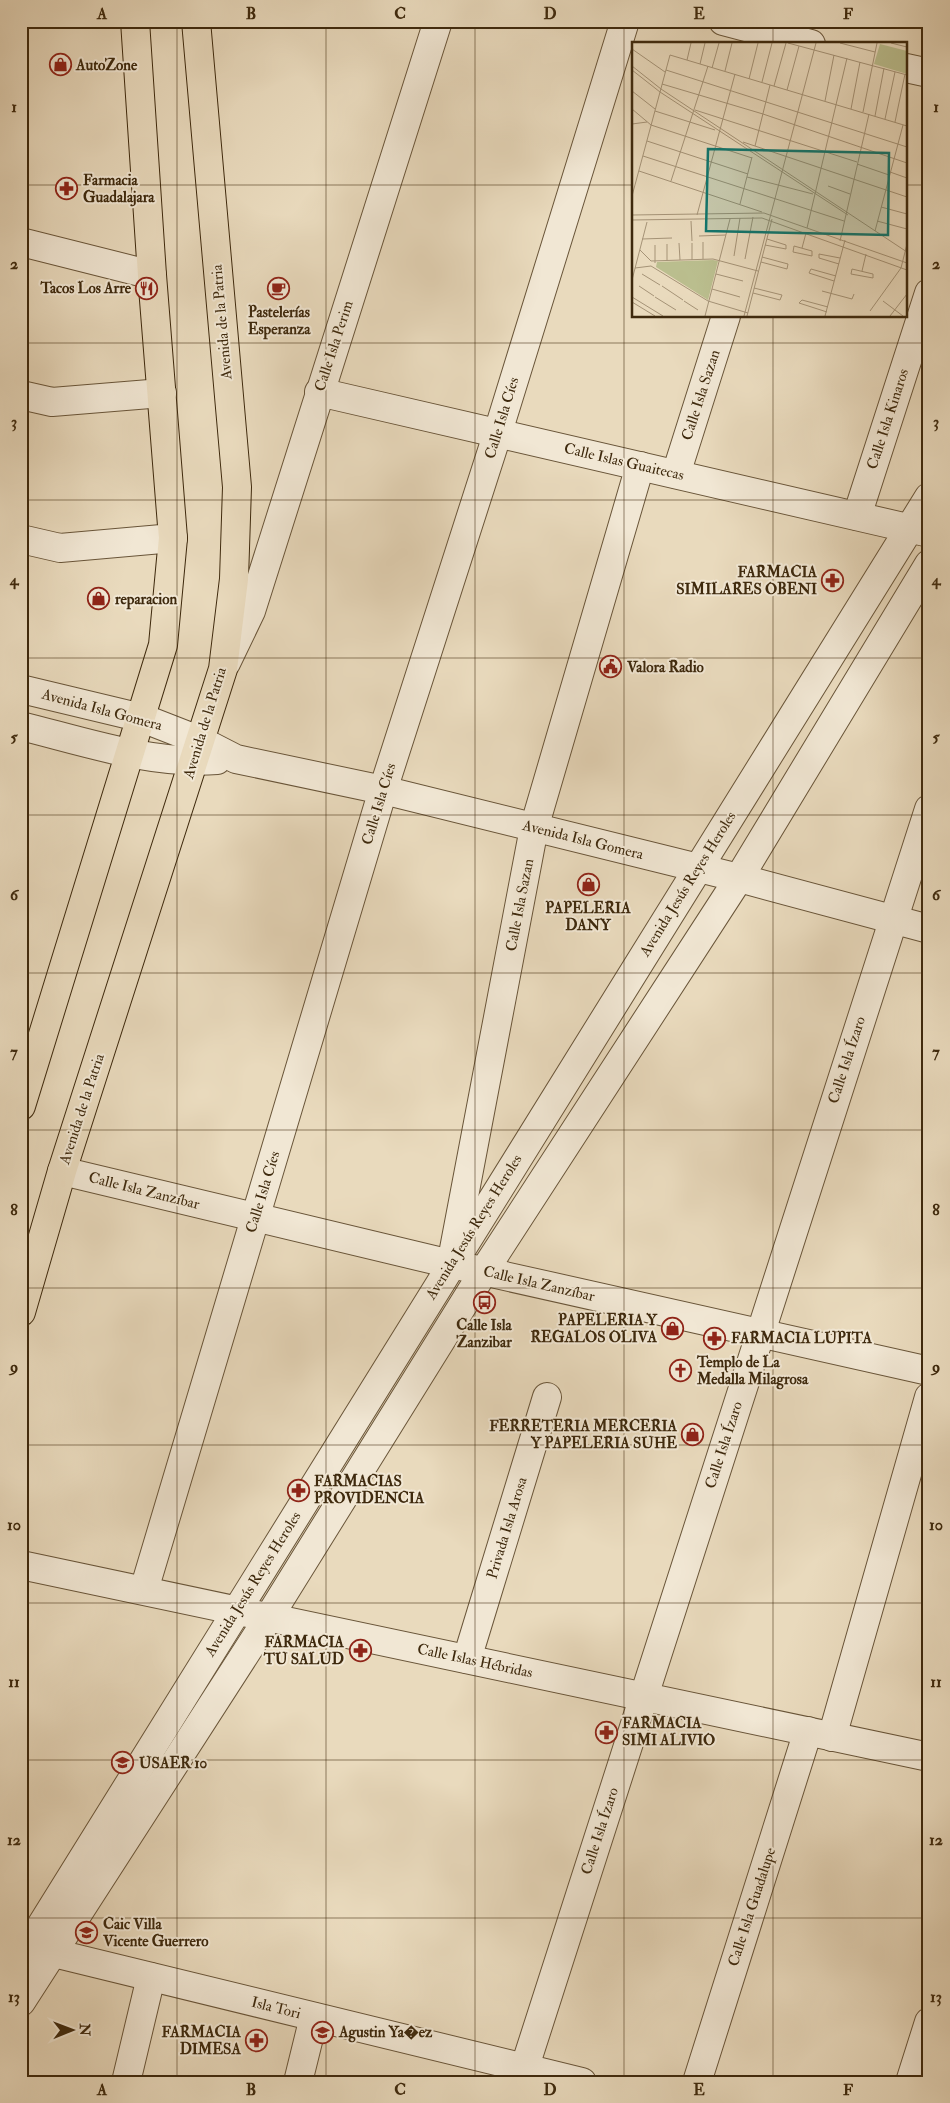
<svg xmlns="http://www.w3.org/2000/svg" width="950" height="2103" viewBox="0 0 950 2103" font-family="'IM FELL Double Pica',serif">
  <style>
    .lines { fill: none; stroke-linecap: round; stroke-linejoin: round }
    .minor-casing { stroke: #695539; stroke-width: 30 }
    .major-casing { stroke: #3e290d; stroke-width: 30 }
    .minor { stroke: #f1e7d4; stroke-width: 28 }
    .major { stroke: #e9dabd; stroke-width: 28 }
    .grid { fill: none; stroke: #3e290d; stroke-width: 1; stroke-opacity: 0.55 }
    .labels { text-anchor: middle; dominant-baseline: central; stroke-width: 4; stroke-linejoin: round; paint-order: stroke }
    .poi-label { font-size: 15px; font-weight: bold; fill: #3e290d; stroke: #f1e7d4; text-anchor: start }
    .street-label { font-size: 15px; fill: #3e290d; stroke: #f1e7d4 }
    .inset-road { fill: none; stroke: #a59377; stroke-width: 1 }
    .view { fill: #0f766e; fill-opacity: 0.15; stroke: #0f766e; stroke-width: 2.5 }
    .inset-edge { fill: none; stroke: #3e290d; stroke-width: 2.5 }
    .neatline { fill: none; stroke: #3e290d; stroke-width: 2 }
    .grid-label { font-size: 16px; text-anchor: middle; font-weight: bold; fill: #3e290d }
  </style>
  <rect width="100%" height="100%" fill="#e9dabd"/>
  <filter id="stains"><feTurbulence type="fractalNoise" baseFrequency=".004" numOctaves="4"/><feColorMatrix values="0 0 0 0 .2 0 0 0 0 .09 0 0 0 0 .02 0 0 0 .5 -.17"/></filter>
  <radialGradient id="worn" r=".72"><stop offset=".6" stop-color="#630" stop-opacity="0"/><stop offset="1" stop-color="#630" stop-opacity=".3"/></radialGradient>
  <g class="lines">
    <defs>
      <g id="minor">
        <polyline points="723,21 811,44"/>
        <polyline points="906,68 929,73"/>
        <polyline points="21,242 152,275"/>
        <polyline points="319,392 925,532"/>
        <polyline points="21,395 52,402 162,393"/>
        <polyline points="676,474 726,316"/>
        <polyline points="857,516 929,293"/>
        <polyline points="21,539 60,548 173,538"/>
        <polyline points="226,663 251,611 438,21"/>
        <polyline points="21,689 142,718 201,741 236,759 383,790 739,878 929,929"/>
        <path d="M 21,726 C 85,742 152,765 217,760"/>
        <polyline points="62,1171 451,1264 929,1371"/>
        <polyline points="454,1249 534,828 640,466"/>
        <polyline points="21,1565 929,1757"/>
        <polyline points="144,1590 383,790 498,432 625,21"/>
        <polyline points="467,1659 547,1397"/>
        <polyline points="832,1737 929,1397"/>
        <polyline points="37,1949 582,2082"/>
        <polyline points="21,1958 929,497"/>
        <polyline points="21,2002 269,1617 484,1271 739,878 929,564"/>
        <polyline points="126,2082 151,1977"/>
        <polyline points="298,2082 314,2017"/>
        <polyline points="520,2082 929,809"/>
        <polyline points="697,2082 808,1731"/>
        <polyline points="910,2082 929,2022"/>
      </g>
      <g id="major">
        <polyline points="21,1106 163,645 173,538 152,275 135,21"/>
        <polyline points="21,1312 62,1171 223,669 234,579 237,487 196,21"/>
      </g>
    </defs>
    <!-- minor casing -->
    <use href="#minor" class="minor-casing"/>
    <!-- major casing -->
    <use href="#major" class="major-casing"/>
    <!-- minor -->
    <use href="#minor" class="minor"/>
    <!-- major -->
    <use href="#major" class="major"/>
  </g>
  <!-- grid -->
  <path class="grid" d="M 177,21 L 177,2082M 326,21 L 326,2082M 475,21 L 475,2082M 624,21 L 624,2082M 773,21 L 773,44M 21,185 L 634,185M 906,185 L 929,185M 773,316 L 773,2082M 21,343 L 929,343M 21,500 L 929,500M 21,658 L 929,658M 21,815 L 929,815M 21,973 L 929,973M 21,1130 L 929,1130M 21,1288 L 929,1288M 21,1445 L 929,1445M 21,1603 L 929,1603M 21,1760 L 929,1760M 21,1918 L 929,1918"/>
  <!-- icons -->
  <defs>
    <symbol id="shop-ring" viewBox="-11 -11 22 22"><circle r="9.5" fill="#f1e7d4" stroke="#8f2418" stroke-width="1.5"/><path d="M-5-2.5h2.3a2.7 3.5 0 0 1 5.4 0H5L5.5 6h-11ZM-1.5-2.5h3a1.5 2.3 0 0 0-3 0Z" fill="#8f2418"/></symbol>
    <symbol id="pharmacy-ring" viewBox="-11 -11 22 22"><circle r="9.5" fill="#f1e7d4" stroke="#8f2418" stroke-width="1.5"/><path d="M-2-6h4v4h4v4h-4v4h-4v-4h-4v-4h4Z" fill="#8f2418"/></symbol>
    <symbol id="restaurant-ring" viewBox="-11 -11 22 22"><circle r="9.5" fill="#f1e7d4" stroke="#8f2418" stroke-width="1.5"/><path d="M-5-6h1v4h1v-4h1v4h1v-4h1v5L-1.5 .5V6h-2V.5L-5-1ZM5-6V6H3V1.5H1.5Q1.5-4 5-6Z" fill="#8f2418"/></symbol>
    <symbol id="cafe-ring" viewBox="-11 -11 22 22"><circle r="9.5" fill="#f1e7d4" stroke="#8f2418" stroke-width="1.5"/><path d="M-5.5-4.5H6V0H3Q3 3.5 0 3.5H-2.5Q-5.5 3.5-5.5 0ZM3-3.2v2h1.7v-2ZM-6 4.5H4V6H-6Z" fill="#8f2418"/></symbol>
    <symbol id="civic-ring" viewBox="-11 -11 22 22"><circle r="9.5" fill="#f1e7d4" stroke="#8f2418" stroke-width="1.5"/><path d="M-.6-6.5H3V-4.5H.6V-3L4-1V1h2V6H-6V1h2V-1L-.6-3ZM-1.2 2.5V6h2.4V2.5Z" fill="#8f2418"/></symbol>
    <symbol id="bus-ring" viewBox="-11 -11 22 22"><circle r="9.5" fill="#f1e7d4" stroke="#8f2418" stroke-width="1.5"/><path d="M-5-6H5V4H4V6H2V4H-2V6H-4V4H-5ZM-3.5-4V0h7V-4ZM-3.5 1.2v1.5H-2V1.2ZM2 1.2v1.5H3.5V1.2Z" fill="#8f2418"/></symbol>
    <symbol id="church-ring" viewBox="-11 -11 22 22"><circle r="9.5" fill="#f1e7d4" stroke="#8f2418" stroke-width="1.5"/><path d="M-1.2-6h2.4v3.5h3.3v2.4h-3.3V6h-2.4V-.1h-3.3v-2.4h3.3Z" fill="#8f2418"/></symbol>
    <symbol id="school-ring" viewBox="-11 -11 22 22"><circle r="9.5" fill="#f1e7d4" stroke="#8f2418" stroke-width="1.5"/><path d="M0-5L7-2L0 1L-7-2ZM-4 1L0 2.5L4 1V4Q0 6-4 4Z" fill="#8f2418"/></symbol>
  </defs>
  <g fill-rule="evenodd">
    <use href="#shop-ring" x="48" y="52" width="25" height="25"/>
    <use href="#pharmacy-ring" x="54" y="176" width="25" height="25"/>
    <use href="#restaurant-ring" x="134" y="276" width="25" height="25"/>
    <use href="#cafe-ring" x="266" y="276" width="25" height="25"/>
    <use href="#pharmacy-ring" x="820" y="568" width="25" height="25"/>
    <use href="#shop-ring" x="86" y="586" width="25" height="25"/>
    <use href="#civic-ring" x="598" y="654" width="25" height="25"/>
    <use href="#shop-ring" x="576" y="872" width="25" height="25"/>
    <use href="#bus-ring" x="472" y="1290" width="25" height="25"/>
    <use href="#shop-ring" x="660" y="1316" width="25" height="25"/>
    <use href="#pharmacy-ring" x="702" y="1326" width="25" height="25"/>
    <use href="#church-ring" x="668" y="1358" width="25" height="25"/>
    <use href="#shop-ring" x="680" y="1422" width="25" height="25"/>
    <use href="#pharmacy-ring" x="286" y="1478" width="25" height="25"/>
    <use href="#pharmacy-ring" x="348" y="1638" width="25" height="25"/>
    <use href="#pharmacy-ring" x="594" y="1720" width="25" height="25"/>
    <use href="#school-ring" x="110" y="1750" width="25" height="25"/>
    <use href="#school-ring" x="74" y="1920" width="25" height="25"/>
    <use href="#school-ring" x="310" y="2020" width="25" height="25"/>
    <use href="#pharmacy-ring" x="244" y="2028" width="25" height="25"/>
  </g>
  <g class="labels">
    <!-- poi labels -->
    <g class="poi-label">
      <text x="76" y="65">AutoZone</text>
      <text x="83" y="180">Farmacia<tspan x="83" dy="17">Guadalajara</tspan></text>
      <text x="131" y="288" text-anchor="end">Tacos Los Arre</text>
      <text x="279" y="312" text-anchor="middle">Pastelerías<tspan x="279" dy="17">Esperanza</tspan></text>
      <text x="817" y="572" text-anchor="end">FARMACIA<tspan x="817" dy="17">SIMILARES OBENI</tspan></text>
      <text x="115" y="599">reparacion</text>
      <text x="627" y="667">Valora Radio</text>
      <text x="588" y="908" text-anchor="middle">PAPELERIA<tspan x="588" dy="17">DANY</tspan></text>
      <text x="657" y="1320" text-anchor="end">PAPELERIA Y<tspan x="657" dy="17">REGALOS OLIVA</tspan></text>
      <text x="484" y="1325" text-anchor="middle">Calle Isla<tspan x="484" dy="17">Zanzibar</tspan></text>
      <text x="731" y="1338">FARMACIA LUPITA</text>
      <text x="697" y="1362">Templo de La<tspan x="697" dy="17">Medalla Milagrosa</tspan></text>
      <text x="677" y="1426" text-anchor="end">FERRETERIA MERCERIA<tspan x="677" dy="17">Y PAPELERIA SUHE</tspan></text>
      <text x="314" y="1481">FARMACIAS<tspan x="314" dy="17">PROVIDENCIA</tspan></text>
      <text x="344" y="1642" text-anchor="end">FARMACIA<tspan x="344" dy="17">TU SALUD</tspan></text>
      <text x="622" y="1723">FARMACIA<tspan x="622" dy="17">SIMI ALIVIO</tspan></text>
      <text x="139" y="1763">USAER 10</text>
      <text x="103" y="1924">Caic Villa<tspan x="103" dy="17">Vicente Guerrero</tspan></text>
      <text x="241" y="2032" text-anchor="end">FARMACIA<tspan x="241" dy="17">DIMESA</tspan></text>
      <text x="339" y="2032">Agustin Ya�ez</text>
    </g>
    <!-- street labels -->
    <g class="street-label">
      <text transform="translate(222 322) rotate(-95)">Avenida de la Patria</text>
      <text transform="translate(334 346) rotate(-72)">Calle Isla Perim</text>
      <text transform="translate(701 395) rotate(-72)">Calle Isla Sazan</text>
      <text transform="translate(502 418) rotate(-73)">Calle Isla Cíes</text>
      <text transform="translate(888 419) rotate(-72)">Calle Isla Kinaros</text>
      <text transform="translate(624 462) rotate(13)">Calle Islas Guaitecas</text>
      <text transform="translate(102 710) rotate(15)">Avenida Isla Gomera</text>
      <text transform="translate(205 723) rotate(-73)">Avenida de la Patria</text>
      <text transform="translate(379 804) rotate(-73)">Calle Isla Cíes</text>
      <text transform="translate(583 840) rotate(14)">Avenida Isla Gomera</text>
      <text transform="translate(688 884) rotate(-58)">Avenida Jesús Reyes Heroles</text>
      <text transform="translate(520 905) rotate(-79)">Calle Isla Sazan</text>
      <text transform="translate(847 1060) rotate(-72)">Calle Isla Ízaro</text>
      <text transform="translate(82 1109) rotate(-72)">Avenida de la Patria</text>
      <text transform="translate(144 1191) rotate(14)">Calle Isla Zanzíbar</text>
      <text transform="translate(263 1192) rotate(-73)">Calle Isla Cíes</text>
      <text transform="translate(474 1227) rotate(-58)">Avenida Jesús Reyes Heroles</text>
      <text transform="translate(539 1284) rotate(13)">Calle Isla Zanzíbar</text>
      <text transform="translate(724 1445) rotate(-72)">Calle Isla Ízaro</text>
      <text transform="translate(507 1528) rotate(-73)">Privada Isla Arosa</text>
      <text transform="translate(253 1584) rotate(-58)">Avenida Jesús Reyes Heroles</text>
      <text transform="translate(475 1661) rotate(12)">Calle Islas Hébridas</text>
      <text transform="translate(600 1831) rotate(-72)">Calle Isla Ízaro</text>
      <text transform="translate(752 1907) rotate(-72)">Calle Isla Guadalupe</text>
      <text transform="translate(276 2008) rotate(14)">Isla Tori</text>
    </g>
  </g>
  <!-- overview -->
  <g transform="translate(632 42)">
    <rect width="275" height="275" fill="#e9dabd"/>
    <path d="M 248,2 L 275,9 L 275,32 L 242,22 ZM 81,218 L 86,219 L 76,258 L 24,225 L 25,220 Z" fill="#babe8e"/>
    <path class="inset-road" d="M 156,1 L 275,33M 208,1 L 243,10M 259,1 L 275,5M 0,7 L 33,30M 55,18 L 59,1M 68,22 L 73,1M 0,24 L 29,47 L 275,210M 80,26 L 87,1M 0,28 L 28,50 L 216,173M 34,28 L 275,105M 93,29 L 100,1M 117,37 L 126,1M 130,40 L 140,1M 30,42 L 131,72 L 275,121M 142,44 L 154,1M 155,48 L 167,4M 0,49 L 23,67M 193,59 L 202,13M 0,67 L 19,83 L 120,116M 219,67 L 228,20M 63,68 L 225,120M 23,69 L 83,88M 231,70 L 245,1M 243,74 L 252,26M 253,77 L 263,30M 263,80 L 273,32M 0,82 L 15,80M 15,99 L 116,132M 111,100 L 275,155M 123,104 L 138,43M 11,114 L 212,179M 225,122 L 257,133M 7,129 L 130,170M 258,130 L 275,136M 115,135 L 181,152M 39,139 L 76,24M 196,144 L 218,152M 0,154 L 38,13 L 275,84M 108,162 L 120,115M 249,165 L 275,172M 0,173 L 132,171 L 275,221M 65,173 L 103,32M 0,178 L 130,176 L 275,228M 59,179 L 60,199M 245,179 L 275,187M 175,186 L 215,16M 243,189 L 271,83M 67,194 L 94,193M 10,197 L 40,196M 208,199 L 237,72M 71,200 L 71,217M 47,201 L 48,218M 60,201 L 60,218M 35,202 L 35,219M 23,203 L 23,221M 133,203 L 154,207 L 154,203 L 135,197M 162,204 L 180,209 L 180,214 L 161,210 ZM 170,206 L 174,191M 8,208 L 19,219 L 81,217 L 126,229M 102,214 L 108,176M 113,217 L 121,175M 129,220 L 155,227 L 156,222 L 130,215M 207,222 L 187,216 L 187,212 L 208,216M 3,226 L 19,224 L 76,259 L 116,271M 220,227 L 241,232 L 241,236 L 219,232 ZM 230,229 L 234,212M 10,232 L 28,243M 84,232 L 111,239M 0,238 L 15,180M 202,239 L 177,231 L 179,227 L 204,234M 7,244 L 22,254M 30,244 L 51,258M 80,247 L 108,255M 190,249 L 220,257 L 222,252M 121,251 L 148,258 L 150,253 L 122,246M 0,255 L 31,274M 23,255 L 44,268M 52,259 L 66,268M 251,259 L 271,274M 0,260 L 23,274M 238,269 L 269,226 L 275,202M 195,270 L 167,261 L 170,258 L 196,265M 73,274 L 98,177M 112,274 L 184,1M 115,274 L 140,177M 193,274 L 213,198M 258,274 L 275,252"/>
    <path class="view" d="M 76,107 L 257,111 L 256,193 L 74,189 Z"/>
    <rect width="275" height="275" class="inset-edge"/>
  </g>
  <!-- margin -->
  <rect width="950" height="2103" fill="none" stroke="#e9dabd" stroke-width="55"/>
  <!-- north arrow -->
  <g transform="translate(72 2030) rotate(89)" stroke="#f1e7d4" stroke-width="4" paint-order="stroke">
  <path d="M0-4L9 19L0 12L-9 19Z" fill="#3e290d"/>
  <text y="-8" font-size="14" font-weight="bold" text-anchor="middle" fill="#3e290d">N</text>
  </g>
  <rect x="28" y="28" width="894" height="2048" class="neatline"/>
  <g class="grid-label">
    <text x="102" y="19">A</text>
    <text x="251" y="19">B</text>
    <text x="400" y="19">C</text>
    <text x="550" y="19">D</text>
    <text x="699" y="19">E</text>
    <text x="848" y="19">F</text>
    <text x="14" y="112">1</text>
    <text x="936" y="112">1</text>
    <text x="14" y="269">2</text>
    <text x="936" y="269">2</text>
    <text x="14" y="427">3</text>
    <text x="936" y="427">3</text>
    <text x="14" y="585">4</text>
    <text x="936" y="585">4</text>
    <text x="14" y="742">5</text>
    <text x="936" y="742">5</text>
    <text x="14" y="900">6</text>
    <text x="936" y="900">6</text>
    <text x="14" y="1057">7</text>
    <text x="936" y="1057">7</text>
    <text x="14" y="1215">8</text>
    <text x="936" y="1215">8</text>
    <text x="14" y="1372">9</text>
    <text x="936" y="1372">9</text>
    <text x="14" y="1530">10</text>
    <text x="936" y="1530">10</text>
    <text x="14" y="1687">11</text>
    <text x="936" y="1687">11</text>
    <text x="14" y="1845">12</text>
    <text x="936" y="1845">12</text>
    <text x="14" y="2002">13</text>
    <text x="936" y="2002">13</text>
    <text x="102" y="2095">A</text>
    <text x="251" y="2095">B</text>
    <text x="400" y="2095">C</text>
    <text x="550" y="2095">D</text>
    <text x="699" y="2095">E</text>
    <text x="848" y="2095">F</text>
  </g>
  <rect width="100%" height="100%" filter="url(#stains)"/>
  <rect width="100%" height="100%" fill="url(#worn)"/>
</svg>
